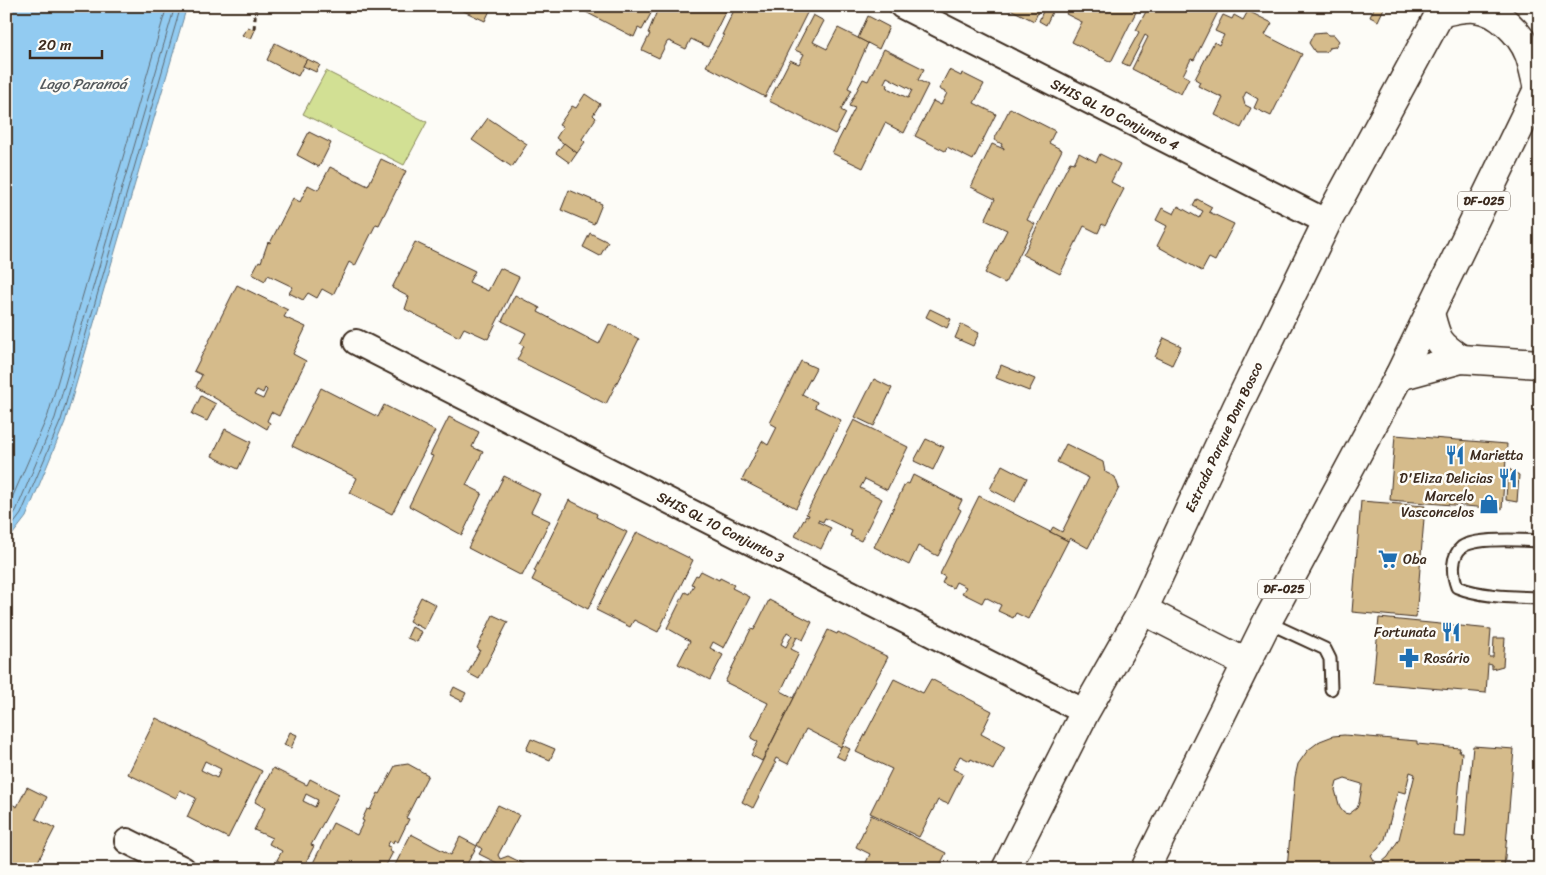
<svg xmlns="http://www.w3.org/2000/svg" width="1546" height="875" viewBox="0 0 1546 875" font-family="Sriracha,sans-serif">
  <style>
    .green { fill: #d2e094; stroke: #868559 }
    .water { fill: #92cbf1; stroke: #6f8b9d }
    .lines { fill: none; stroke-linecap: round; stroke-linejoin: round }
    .shore { stroke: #5e6a72; stroke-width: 1 }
    .building { fill: #d5bb8b; stroke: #3b2a1e; fill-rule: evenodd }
    .lane-casing { stroke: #3b2a1e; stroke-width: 15 }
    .street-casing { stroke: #3b2a1e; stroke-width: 28 }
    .secondary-casing { stroke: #3b2a1e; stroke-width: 31 }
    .primary-casing { stroke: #3b2a1e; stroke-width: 31 }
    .path { stroke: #3b2a1e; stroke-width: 3; stroke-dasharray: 5 4; stroke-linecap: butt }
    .lane { stroke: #fdfcf7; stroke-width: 11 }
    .street { stroke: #fdfcf7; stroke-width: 24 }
    .secondary { stroke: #fdfcf7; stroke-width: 28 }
    .primary { stroke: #fdfcf7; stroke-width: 28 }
    .labels { text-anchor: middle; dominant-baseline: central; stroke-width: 5; stroke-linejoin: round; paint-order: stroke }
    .shield { fill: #fdfcf7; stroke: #75695f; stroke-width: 1 }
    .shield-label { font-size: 12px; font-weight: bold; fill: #3b2a1e }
    .street-label { font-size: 14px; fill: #3b2a1e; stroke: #fdfcf7 }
    .poi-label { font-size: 14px; fill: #3b2a1e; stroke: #fdfcf7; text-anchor: start }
    .water-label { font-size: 15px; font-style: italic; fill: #555a5d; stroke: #fdfcf7 }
  </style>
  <rect width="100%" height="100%" fill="#fdfcf7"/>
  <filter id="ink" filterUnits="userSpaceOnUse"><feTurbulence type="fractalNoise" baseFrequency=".02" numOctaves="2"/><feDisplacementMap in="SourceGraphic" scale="10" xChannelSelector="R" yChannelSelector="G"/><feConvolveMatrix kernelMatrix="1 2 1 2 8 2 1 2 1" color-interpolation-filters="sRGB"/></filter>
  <g filter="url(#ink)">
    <!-- green -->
    <polygon class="green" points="326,71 427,122 404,165 303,114"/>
    <!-- water -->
    <polygon class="water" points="6,6 187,6 65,422 26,517 6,543"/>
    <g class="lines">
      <!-- shore -->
      <g class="shore">
        <polyline points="6,512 48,415 167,6"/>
        <polyline points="6,524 16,511 55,418 175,6"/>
        <polyline points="6,534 21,514 61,420 181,6"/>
      </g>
    </g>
    <!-- building -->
    <g class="building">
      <polygon points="453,6 492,6 485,21"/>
      <polygon points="574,6 655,6 642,30 638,28 634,37"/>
      <polygon points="659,6 728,6 708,47 691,39 686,49 669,41 667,42 659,58 642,50 650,34 648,33"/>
      <polygon points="736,6 782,6 785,8 786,6 810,7 765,97 706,66 724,35 722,35"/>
      <polygon points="1004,6 1041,6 1034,21"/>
      <polygon points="1057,6 1055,11 1053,10 1046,25 1039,21 1045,6"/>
      <polygon points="1070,6 1139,6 1111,62 1072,42 1082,22 1066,14"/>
      <polygon points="1149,6 1221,6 1194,60 1191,59 1183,75 1189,78 1181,94 1132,69 1148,37 1145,35 1129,66 1122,63 1139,32 1136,30"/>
      <polygon points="1375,6 1385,6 1378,21 1370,17"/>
      <polygon points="1248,11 1272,23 1265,35 1302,54 1271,116 1254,108 1258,99 1246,92 1243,98 1245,105 1251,108 1241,128 1215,115 1223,98 1198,86 1200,82 1195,79 1214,42 1219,45 1224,35 1215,31 1223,15 1232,19 1234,15 1243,20"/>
      <polygon points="813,15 824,21 813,42 827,49 838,28 868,43 848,88 852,90 841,110 846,113 835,134 769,101 790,60 799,64 804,54 795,50"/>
      <polygon points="868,16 889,27 879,49 858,38"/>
      <polygon points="248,27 255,30 251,39 242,35"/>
      <polygon points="1326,32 1328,35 1334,35 1339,41 1335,47 1329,48 1326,52 1315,52 1309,43 1314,33"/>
      <polygon points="275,43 307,59 298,76 267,60"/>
      <path d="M 884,49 L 924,69 L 918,80 L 928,85 L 904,133 L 885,123 L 863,168 L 832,153 L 855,108 L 849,106 L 856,92 L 863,79 L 868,81 ZM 887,77 L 912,90 L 908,98 L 887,88 L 888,85 L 884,83 Z"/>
      <polygon points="307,59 320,65 316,72 303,66"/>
      <polygon points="949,70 961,76 962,73 984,84 974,103 996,114 973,160 947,147 945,151 915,136 933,101 941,105 947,93 939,89"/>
      <polygon points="585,94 600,104 593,115 596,118 582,139 585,142 577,153 556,138 563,127 559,125 572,106 576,108"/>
      <polygon points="1010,108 1055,131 1049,143 1062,150 1027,220 1035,224 1005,283 985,273 1007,230 985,220 995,199 971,187 992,144 1004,149 1004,148 1001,146 1002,144 994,140"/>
      <polygon points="488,118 527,144 512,167 472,140"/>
      <polygon points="309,132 331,143 319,167 297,155"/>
      <polygon points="564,143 577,153 570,163 556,153"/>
      <polygon points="1079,153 1096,162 1100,154 1120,164 1111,182 1124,189 1105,226 1102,224 1098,233 1084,226 1060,274 1023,255 1070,162 1074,163"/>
      <polygon points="381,159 406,171 379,225 376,224 355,266 349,262 333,295 322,289 317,298 308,293 303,300 289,293 293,287 268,275 265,281 252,274 259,261 261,262 268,242 270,243 293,198 300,202 308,185 318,190 330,167 368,186"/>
      <polygon points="569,190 602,204 594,224 561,210"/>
      <polygon points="1197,199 1212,207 1209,212 1234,224 1215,261 1209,258 1202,271 1157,246 1167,226 1156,220 1162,208 1174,214 1178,206 1199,218 1203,211 1193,206"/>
      <polygon points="590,233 608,242 600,256 583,247"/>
      <polygon points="415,242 475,271 469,282 488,291 500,268 519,277 488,339 464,328 459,337 405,309 409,297 392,288"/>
      <path d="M 237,285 L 288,310 L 284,317 L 306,327 L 293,354 L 306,361 L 279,416 L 271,412 L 267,421 L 270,423 L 267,429 L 196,387 L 202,375 L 194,371 ZM 265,388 L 267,390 L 263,399 L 254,395 L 257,390 L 263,393 Z"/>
      <polygon points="515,295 540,308 538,312 599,344 609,324 639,339 606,404 517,360 524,346 520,344 526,333 502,321"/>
      <polygon points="930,309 951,319 947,328 926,317"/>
      <polygon points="961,324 979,333 973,346 955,338"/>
      <polygon points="1164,338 1181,346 1172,365 1155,357"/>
      <polygon points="801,361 816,368 802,394 817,402 815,407 841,420 796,508 742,480 762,441 768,445 777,427 770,423"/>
      <polygon points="1001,365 1035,379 1029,391 996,378"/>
      <polygon points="874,379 892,388 874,426 855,417"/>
      <polygon points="321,388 378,417 384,405 435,431 392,514 350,493 357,478 292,446"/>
      <polygon points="201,396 216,404 207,421 192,414"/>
      <polygon points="449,417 479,432 472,447 483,452 466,485 482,493 462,535 409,506 433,456 430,455"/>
      <polygon points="854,420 908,447 887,490 865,479 860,488 882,499 861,541 850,536 852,531 825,518 823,522 818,520 818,522 831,528 821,549 795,536 806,516 808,517 809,515 806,514"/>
      <polygon points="225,429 251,442 238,469 212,456"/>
      <polygon points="1395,435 1507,444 1505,474 1508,474 1509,469 1519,475 1517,502 1506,500 1507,481 1504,481 1502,509 1390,500"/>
      <polygon points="926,439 944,447 933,470 914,461"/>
      <polygon points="1066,444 1103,462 1105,472 1115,477 1119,488 1088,548 1070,538 1068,541 1050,532 1053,527 1062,532 1089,478 1057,462"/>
      <polygon points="1002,465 1027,478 1015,502 990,489"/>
      <polygon points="913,475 962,500 958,508 961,510 938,556 918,546 909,565 874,547 905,484 907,483 909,484"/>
      <polygon points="504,476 540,494 531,512 550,521 522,576 468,548"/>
      <polygon points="979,496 1068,541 1028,619 1016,613 1013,618 998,611 1001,605 985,597 982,603 962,593 966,587 956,582 953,588 942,583 945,577 940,574"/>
      <polygon points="569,500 597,514 596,517 627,532 588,609 532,580 536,572 534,571"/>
      <polygon points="1361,501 1425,506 1416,618 1352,612"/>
      <polygon points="637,532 693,560 658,632 634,620 630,627 596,610"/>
      <polygon points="701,571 719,580 720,578 734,585 732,588 750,597 724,648 713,642 710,648 723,655 710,680 678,664 690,641 667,628 685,592 689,594 694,585 691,584 696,575 698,576"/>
      <polygon points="421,597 436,605 424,629 409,621"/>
      <path d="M 769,600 L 812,622 L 803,640 L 797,637 L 791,649 L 799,653 L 781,691 L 794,698 L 762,761 L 751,755 L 758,742 L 751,738 L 768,703 L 725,682 L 751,629 L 754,630 ZM 787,632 L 792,635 L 786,647 L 781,644 Z"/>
      <polygon points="493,615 508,622 479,679 468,673 480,650 477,648"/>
      <polygon points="1379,618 1491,629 1489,657 1493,657 1494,638 1505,638 1503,666 1492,669 1492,665 1488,664 1486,693 1373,683"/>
      <polygon points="412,627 422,632 417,642 407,638"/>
      <polygon points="828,630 837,634 838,632 888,657 841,747 806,729 788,764 776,758 774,762 776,763 753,808 742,802"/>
      <polygon points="894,679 923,693 931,679 992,711 981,734 1005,747 993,770 971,759 970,761 960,756 953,769 963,774 948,804 938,800 919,837 870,813 892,769 856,752"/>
      <polygon points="454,687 466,693 462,701 450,695"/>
      <path d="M 156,718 L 262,771 L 228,838 L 187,817 L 196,798 L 180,790 L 176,798 L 128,774 ZM 205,761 L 221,769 L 217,778 L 201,770 Z"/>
      <polygon points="290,732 297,735 291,748 284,745"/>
      <path d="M 1344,735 L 1417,741 L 1417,744 L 1460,748 L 1459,752 L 1462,752 L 1455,836 L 1465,837 L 1473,746 L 1514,749 L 1504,869 L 1374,869 L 1388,857 L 1399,839 L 1415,774 L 1410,772 L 1405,793 L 1398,791 L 1385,839 L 1378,849 L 1371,855 L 1375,862 L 1362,869 L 1287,869 L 1295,777 L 1298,764 L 1308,750 L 1320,741 L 1333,736 ZM 1345,779 L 1362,784 L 1362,786 L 1359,803 L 1357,808 L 1349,814 L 1344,813 L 1340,808 L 1335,790 L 1337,782 Z"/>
      <polygon points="531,739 555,749 550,760 526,750"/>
      <polygon points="842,745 850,749 844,760 836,756"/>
      <polygon points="408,764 428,775 406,818 409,819 398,842 394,840 393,843 390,841 387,846 391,847 389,850 393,852 384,869 310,869 333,823 357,835 364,821 362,820 367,809 370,810 378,793 380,794 395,766"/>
      <path d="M 273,768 L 307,785 L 310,779 L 339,794 L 311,845 L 314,846 L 303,868 L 300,867 L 299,869 L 293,869 L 277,860 L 282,851 L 269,844 L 272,838 L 254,830 L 265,808 L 255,802 ZM 306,794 L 318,800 L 315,807 L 303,801 Z"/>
      <polygon points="27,787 47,797 36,819 55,828 34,869 6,869 6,801 17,807"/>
      <polygon points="498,805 519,815 498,855 500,859 508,856 534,869 500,869 501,865 479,854 482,849 477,845"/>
      <polygon points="871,815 946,853 938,869 897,867 896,869 863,869 870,854 856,847"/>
      <polygon points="411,834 451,855 460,837 477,846 464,869 393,869"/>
      <polygon points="480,861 495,869 476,869"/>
    </g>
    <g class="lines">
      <defs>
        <g id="lane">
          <path d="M 1540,541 C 1524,540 1475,537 1462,547 C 1451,556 1452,574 1457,587 C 1482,597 1513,597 1540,598"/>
          <polyline points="1267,622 1325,649 1330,659 1331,689"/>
        </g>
        <g id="street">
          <path id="s1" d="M 902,6 L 1327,222"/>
          <path id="s2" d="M 356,342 L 1085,712"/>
          <polyline points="127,841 183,869"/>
        </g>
        <g id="secondary">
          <path d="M 1430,313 C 1437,340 1437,343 1461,359"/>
          <polyline points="1399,376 1461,359 1540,364"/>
        </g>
        <g id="primary">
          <path d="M 1440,13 C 1452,10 1463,7 1475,8 C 1498,10 1521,34 1529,54 C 1533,65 1535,77 1538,88"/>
          <polyline points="1143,610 1246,663"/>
          <path id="s3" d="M 1006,869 L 1085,712 L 1143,610 L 1237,407 L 1327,222 L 1444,6"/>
          <polyline points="1145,869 1267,622 1399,376 1540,85"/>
        </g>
      </defs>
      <!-- lane casing -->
      <use href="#lane" class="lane-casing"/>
      <!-- street casing -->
      <use href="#street" class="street-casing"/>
      <!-- secondary casing -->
      <use href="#secondary" class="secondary-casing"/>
      <!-- primary casing -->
      <use href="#primary" class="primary-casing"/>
      <!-- path -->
      <polyline class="path" points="254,29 256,6"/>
      <!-- lane -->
      <use href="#lane" class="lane"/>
      <!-- street -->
      <use href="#street" class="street"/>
      <!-- secondary -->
      <use href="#secondary" class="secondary"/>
      <!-- primary -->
      <use href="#primary" class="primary"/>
    </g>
  </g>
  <!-- icons -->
  <defs>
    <symbol id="restaurant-bare" viewBox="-9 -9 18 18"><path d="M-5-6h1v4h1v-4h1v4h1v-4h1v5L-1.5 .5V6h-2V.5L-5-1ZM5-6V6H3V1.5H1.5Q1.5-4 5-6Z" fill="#1f6fb2" stroke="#fdfcf7" stroke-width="2.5" paint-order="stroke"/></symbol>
    <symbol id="shop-bare" viewBox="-9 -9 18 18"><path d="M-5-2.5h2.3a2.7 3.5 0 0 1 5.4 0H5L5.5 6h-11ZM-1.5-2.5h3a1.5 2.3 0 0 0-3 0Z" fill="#1f6fb2" stroke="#fdfcf7" stroke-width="2.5" paint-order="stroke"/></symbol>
    <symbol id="supermarket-bare" viewBox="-9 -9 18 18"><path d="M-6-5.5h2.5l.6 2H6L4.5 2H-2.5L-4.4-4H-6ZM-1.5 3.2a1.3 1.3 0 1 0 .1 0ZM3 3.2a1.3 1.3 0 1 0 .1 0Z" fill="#1f6fb2" stroke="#fdfcf7" stroke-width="2.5" paint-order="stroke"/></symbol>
    <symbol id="pharmacy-bare" viewBox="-9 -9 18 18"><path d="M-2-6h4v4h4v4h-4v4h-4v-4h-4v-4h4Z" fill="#1f6fb2" stroke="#fdfcf7" stroke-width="2.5" paint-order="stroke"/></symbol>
  </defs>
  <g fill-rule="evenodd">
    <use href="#restaurant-bare" x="1441" y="441" width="28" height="28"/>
    <use href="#restaurant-bare" x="1494" y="464" width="28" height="28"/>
    <use href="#shop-bare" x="1475" y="490" width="28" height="28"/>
    <use href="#supermarket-bare" x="1374" y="545" width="28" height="28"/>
    <use href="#restaurant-bare" x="1437" y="618" width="28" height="28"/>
    <use href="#pharmacy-bare" x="1395" y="644" width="28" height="28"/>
  </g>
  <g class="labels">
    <!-- shield labels -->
    <g class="shield">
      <rect x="1458" y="191.5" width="52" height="19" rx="4"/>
      <rect x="1258" y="579.5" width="52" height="19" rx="4"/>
    </g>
    <g class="shield-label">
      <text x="1484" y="201">DF-025</text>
      <text x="1284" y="589">DF-025</text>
    </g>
    <!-- street labels -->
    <g class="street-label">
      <text stroke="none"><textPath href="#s1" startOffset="239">SHIS QL 10 Conjunto 4</textPath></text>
      <text stroke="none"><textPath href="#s3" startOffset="484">Estrada Parque Dom Bosco</textPath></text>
      <text stroke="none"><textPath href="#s2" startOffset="409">SHIS QL 10 Conjunto 3</textPath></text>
    </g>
    <!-- poi labels -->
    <g class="poi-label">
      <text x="1470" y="455">Marietta</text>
      <text x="1493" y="478" text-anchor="end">D'Eliza Delicias</text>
      <text x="1474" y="496" text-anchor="end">Marcelo<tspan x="1474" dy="16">Vasconcelos</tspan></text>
      <text x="1403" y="559">Oba</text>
      <text x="1436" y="632" text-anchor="end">Fortunata</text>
      <text x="1424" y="658">Rosário</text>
    </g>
    <!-- water labels -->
    <g class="water-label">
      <text x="83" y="84">Lago Paranoá</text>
    </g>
  </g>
  <!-- margin -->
  <rect width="1546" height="875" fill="none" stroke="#fdfcf7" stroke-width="25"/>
  <rect x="12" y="12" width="1521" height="850" fill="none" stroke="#3b2a1e" stroke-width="2" filter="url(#ink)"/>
  <!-- scale -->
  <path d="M30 50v8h72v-8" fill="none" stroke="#3b2a1e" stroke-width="2.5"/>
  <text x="38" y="50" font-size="15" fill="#3b2a1e" stroke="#fdfcf7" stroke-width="4" paint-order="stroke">20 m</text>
</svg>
